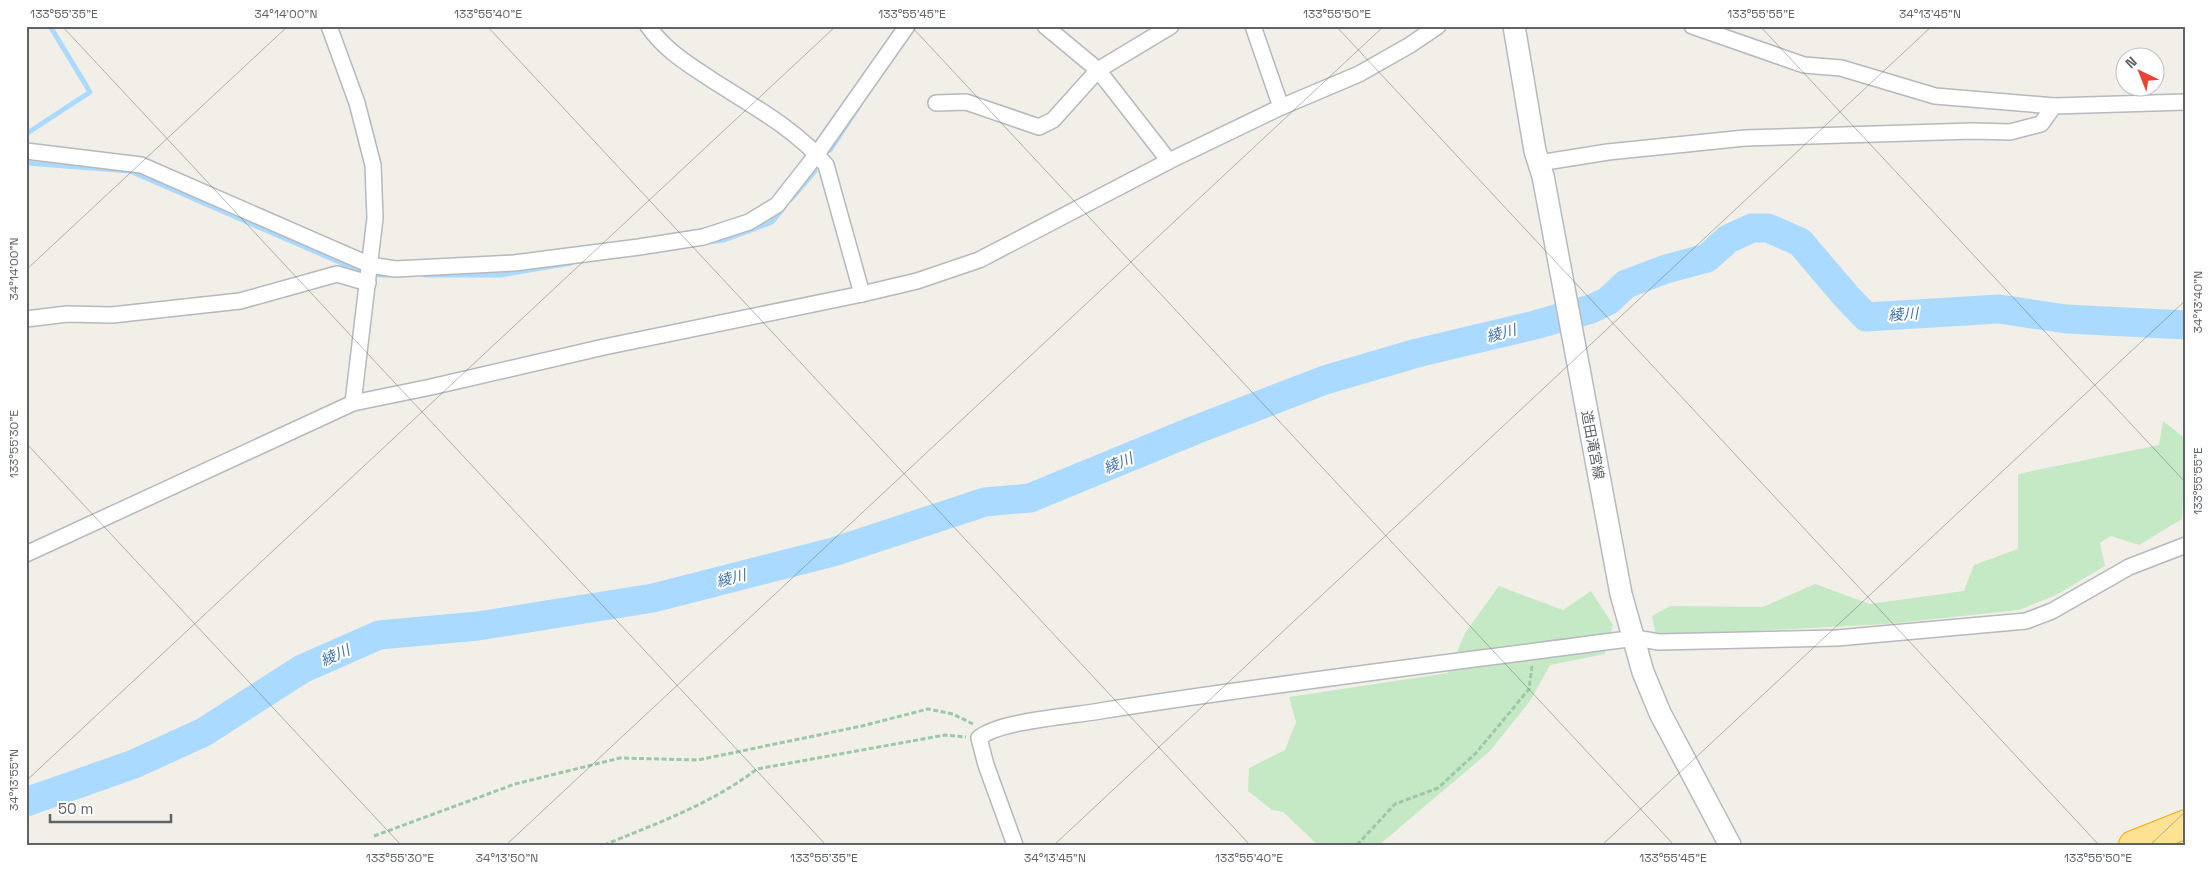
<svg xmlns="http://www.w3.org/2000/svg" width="2212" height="871" viewBox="0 0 2212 871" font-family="'Space Grotesk','Noto Sans JP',sans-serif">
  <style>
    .green { fill: #c5e8c5 }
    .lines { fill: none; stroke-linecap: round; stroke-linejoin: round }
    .stream { stroke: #aadaff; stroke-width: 5 }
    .river { stroke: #aadaff; stroke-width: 29 }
    .street-casing { stroke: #b5b8bc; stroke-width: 18 }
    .secondary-casing { stroke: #b6babf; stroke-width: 24 }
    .highway-casing { stroke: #f9ab00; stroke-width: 30 }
    .path { stroke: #9cc7a9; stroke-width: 3; stroke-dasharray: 5 2.5; stroke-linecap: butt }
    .street { stroke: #fff; stroke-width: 15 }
    .secondary { stroke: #fff; stroke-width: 21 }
    .highway { stroke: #fde293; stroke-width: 28 }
    .ticks { fill: none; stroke: #5f6368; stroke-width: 1; stroke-opacity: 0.45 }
    .labels { text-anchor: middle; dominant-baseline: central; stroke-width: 4; stroke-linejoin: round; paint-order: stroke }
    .street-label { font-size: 14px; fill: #5f6368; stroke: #fff }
    .water-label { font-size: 15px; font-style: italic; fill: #4174aa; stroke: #fff }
    .neatline { fill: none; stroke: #5f6368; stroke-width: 2 }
    .ticks-label { font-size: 12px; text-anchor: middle; fill: #5f6368 }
  </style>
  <rect width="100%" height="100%" fill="#f1efe8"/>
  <!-- green -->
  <g class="green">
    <polygon points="2163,421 2186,439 2182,519 2139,545 2111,536 2100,543 2105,566 2056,595 2019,610 1887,624 1656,636 1652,616 1670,606 1763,607 1815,584 1870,604 1964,591 1974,565 2018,549 2018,474 2159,445"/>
    <polygon points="1499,586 1563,610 1591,591 1613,625 1605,654 1550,665 1530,701 1490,751 1379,845 1318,845 1283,812 1272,810 1248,791 1249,768 1285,750 1296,722 1289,697 1448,673 1465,633"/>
  </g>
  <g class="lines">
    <!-- stream -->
    <g class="stream">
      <polyline points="26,134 90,92 50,26"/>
      <polyline points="830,150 859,106"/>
      <polyline points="26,163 130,171 360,271"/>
      <polyline points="791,199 815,171"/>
      <polyline points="708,242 724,240 772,222 784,207"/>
      <polyline points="379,275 389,275"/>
      <polyline points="425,275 501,275 571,263"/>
    </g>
    <!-- river -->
    <polyline class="river" points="26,802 134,764 204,732 302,669 379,635 478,626 653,598 833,552 985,502 1030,498 1195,430 1325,380 1417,353 1535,325 1591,309 1608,301 1626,284 1666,269 1707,258 1728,239 1752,228 1768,228 1800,242 1846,296 1866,317 1999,309 2066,319 2186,325"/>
    <defs>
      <g id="street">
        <polyline points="329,26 357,103 373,165 375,218 353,403"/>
        <path d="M 648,26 C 664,49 686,63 709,78 C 749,104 795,128 826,165 L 862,294"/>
        <polyline points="1045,26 1098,70 1169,161"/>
        <polyline points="1253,26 1281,107"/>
        <polyline points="1692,26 1804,65 1841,68 1935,96 2054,106"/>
        <polyline points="936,103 966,102 1039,127 1053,120 1098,70 1171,26"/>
        <polyline points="26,151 141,165 370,265 395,269 514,263 639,247 703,237 749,222 777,205 817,154 907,26"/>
        <polyline points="1539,163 1608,152 1745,138 1973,131 2010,132 2041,124 2054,106 2186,102"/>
        <polyline points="26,319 67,314 112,315 240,301 337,274 368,283"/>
        <polyline points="26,554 353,403 431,387 604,347 862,294 917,281 979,260 1169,161 1281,107 1359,74 1410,45 1438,26"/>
        <path d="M 1015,845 L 986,765 L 979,738 C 999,721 1071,716 1100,711 C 1277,683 1456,662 1635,638 L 1659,642 L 1837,638 L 2026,621 L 2052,611 L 2129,567 L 2186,545"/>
      </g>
      <polyline id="secondary" points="1514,26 1535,151 1543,176 1621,594 1643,672 1660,713 1730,845"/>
      <polyline id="highway" points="2133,845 2186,824"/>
    </defs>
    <!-- street casing -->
    <use href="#street" class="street-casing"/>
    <!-- secondary casing -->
    <use href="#secondary" class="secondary-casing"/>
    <!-- highway casing -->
    <use href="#highway" class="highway-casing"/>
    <!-- path -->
    <g class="path">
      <polyline points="374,836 515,784 620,758 698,760 862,726 928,709 953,714 973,724"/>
      <path d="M 604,845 C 658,823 711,804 757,769 L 945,735 L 966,737"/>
      <polyline points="1357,845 1395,804 1438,788 1476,753 1529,689 1532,666"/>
    </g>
    <!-- street -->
    <use href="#street" class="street"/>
    <!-- secondary -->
    <use href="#secondary" class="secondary"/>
    <!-- highway -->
    <use href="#highway" class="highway"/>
  </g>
  <!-- ticks -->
  <path class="ticks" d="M 62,26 L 826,845M 487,26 L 1250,845M 911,26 L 1674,845M 1336,26 L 2099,845M 1760,26 L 2186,483M 2185,26 L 2186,28M 26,270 L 288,26M 26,443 L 401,845M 26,781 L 836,26M 506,845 L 1384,26M 1054,845 L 1932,26M 1602,845 L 2186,300M 2150,845 L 2186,811"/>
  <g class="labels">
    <!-- street labels -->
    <g class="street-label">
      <text transform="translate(1593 445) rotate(79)">造田滝宮線</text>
    </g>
    <!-- water labels -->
    <g class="water-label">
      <text transform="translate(1903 314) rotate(-4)">綾川</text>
      <text transform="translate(1501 333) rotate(-15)">綾川</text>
      <text transform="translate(1118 463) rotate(-22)">綾川</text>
      <text transform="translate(731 578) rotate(-14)">綾川</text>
      <text transform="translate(335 655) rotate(-24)">綾川</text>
    </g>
  </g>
  <!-- border -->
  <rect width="2212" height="871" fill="none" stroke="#ffffff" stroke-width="55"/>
  <!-- north arrow -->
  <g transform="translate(2140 72) rotate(317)"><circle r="24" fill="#ffffff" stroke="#bfc1c3"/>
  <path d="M0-4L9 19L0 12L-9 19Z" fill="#ea4335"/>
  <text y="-8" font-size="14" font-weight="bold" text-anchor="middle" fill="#5f6368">N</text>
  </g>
  <!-- scale -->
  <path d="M50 814v8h121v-8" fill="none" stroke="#5f6368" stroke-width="2.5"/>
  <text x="58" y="814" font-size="15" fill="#5f6368" stroke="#ffffff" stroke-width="4" paint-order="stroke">50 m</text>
  <rect x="28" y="28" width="2156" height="816" class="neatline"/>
  <g class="ticks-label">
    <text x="64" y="18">133°55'35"E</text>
    <text x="286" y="18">34°14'00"N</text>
    <text x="488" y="18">133°55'40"E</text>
    <text x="912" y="18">133°55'45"E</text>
    <text x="1337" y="18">133°55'50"E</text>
    <text x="1761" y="18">133°55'55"E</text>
    <text x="1930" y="18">34°13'45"N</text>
    <text transform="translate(14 269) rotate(-90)" y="4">34°14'00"N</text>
    <text transform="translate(2198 302) rotate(-90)" y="4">34°13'40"N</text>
    <text transform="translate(14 444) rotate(-90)" y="4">133°55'30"E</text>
    <text transform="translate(2198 481) rotate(-90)" y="4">133°55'55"E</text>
    <text transform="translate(14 780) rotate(-90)" y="4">34°13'55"N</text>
    <text x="400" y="862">133°55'30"E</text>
    <text x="507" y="862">34°13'50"N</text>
    <text x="824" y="862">133°55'35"E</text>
    <text x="1055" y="862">34°13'45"N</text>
    <text x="1249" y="862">133°55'40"E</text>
    <text x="1673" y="862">133°55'45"E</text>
    <text x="2098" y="862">133°55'50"E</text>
  </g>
</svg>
